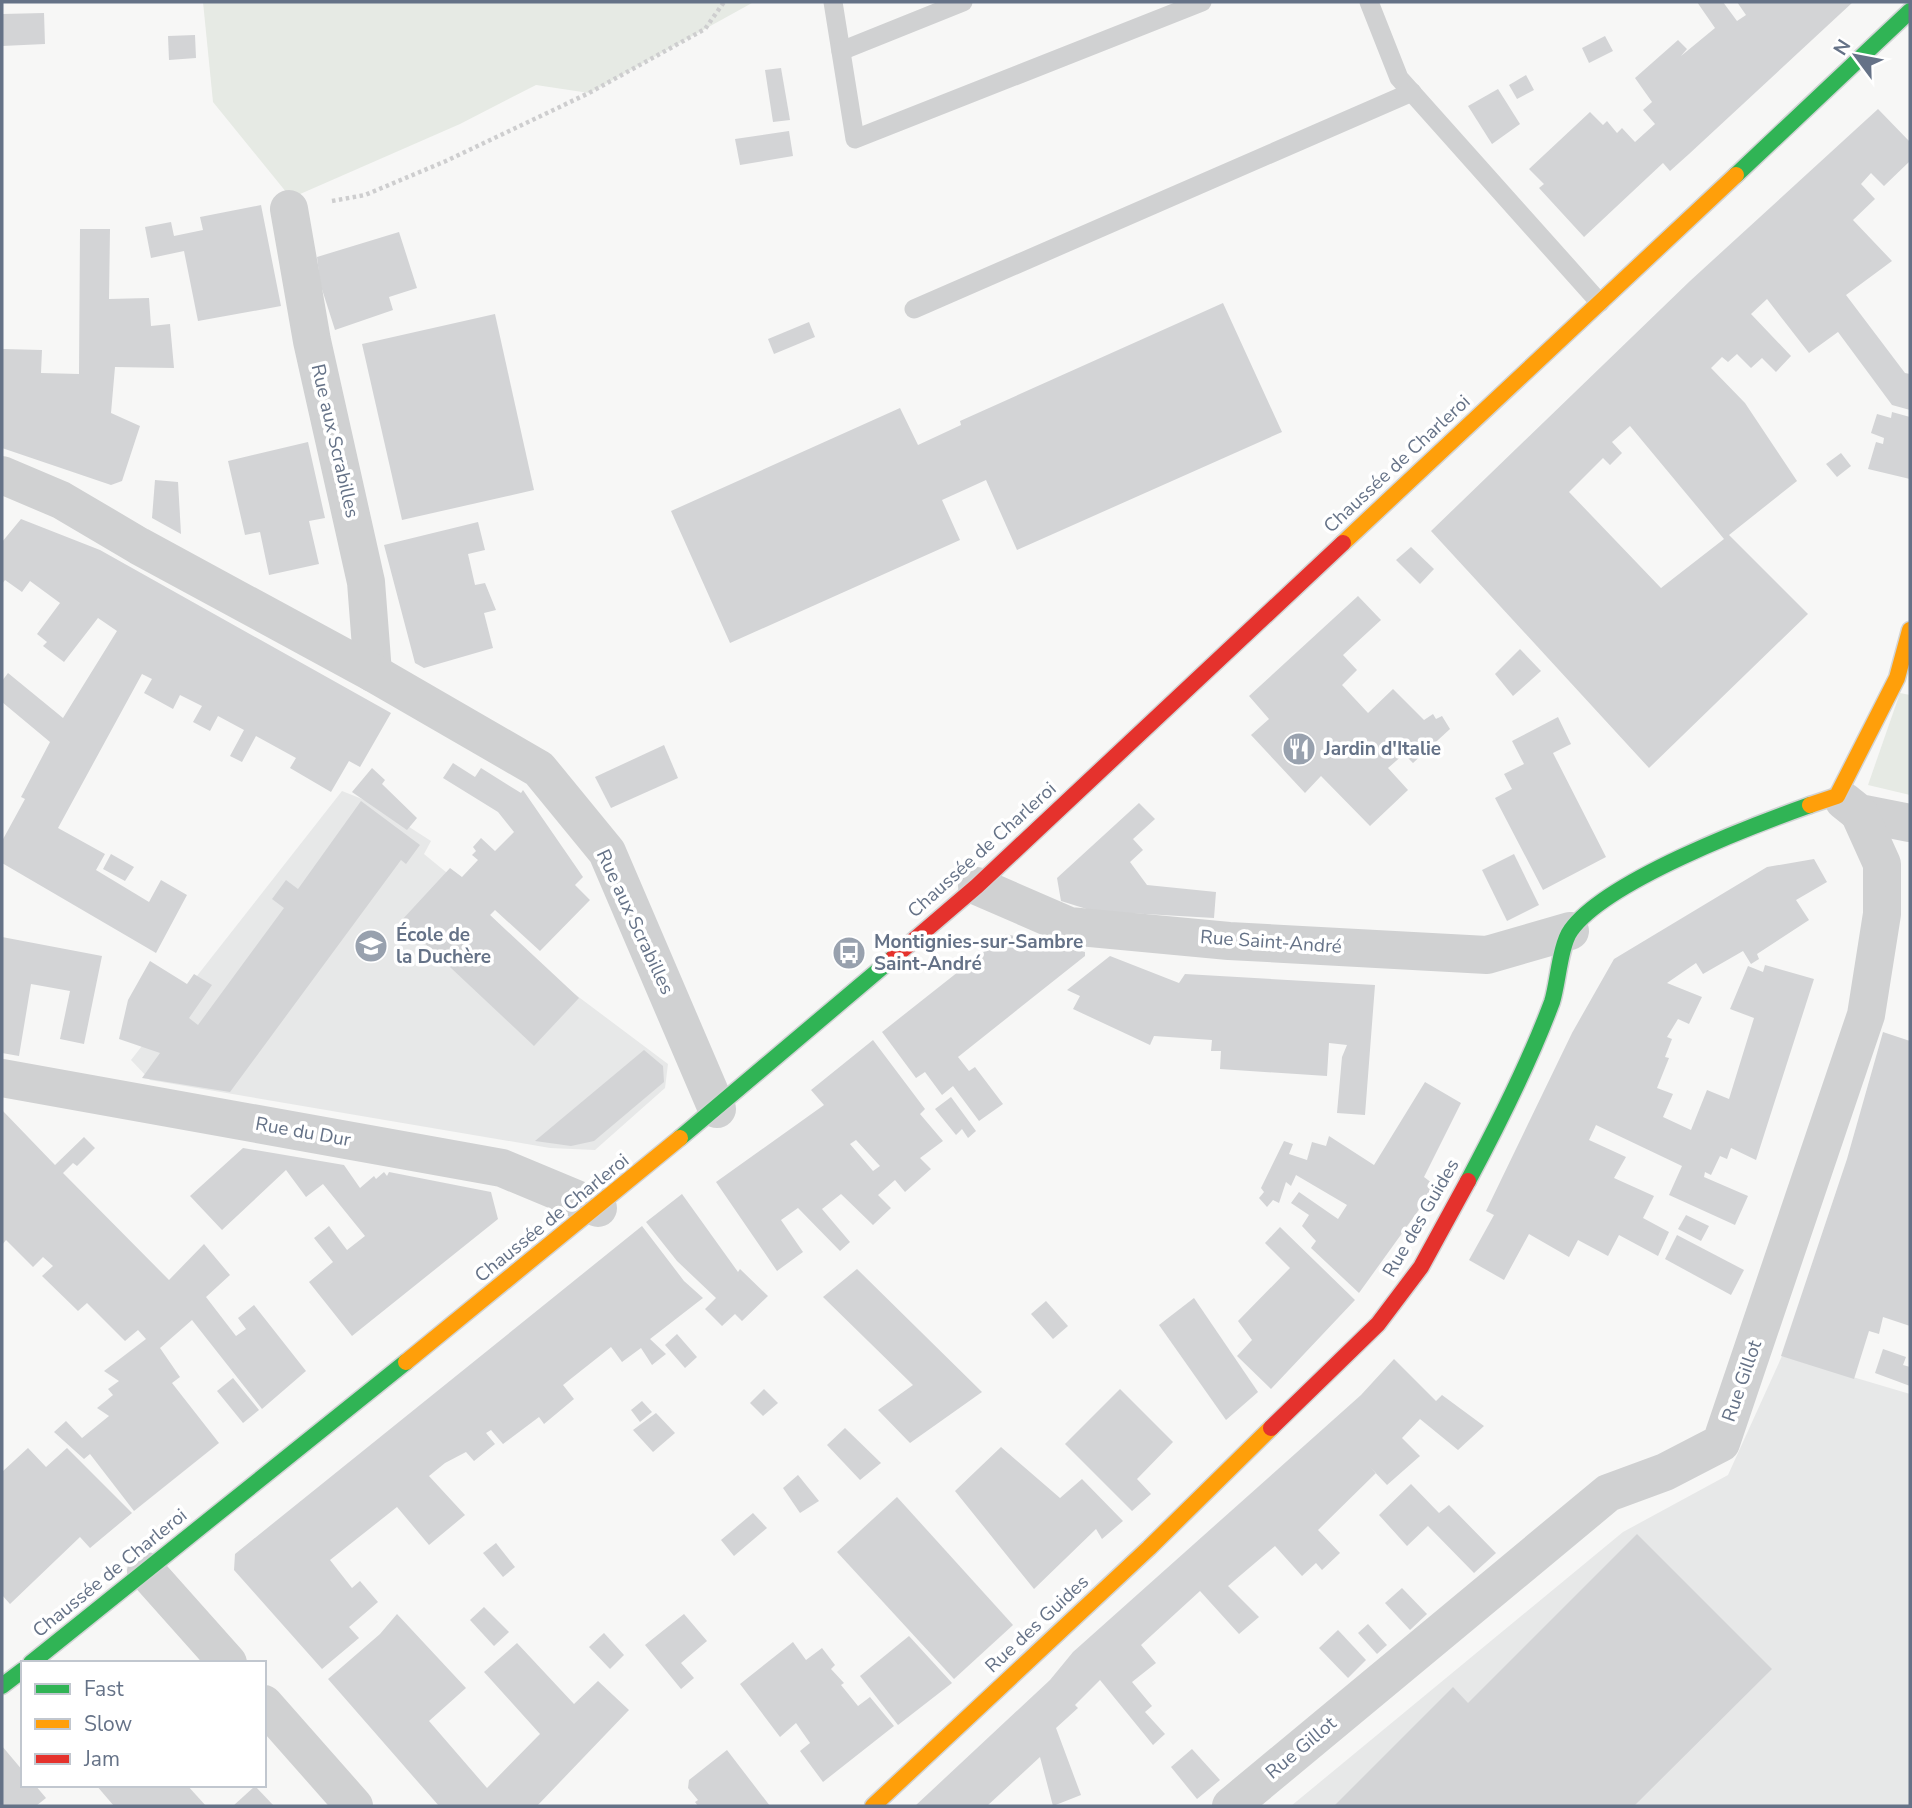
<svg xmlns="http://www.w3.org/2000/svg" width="1912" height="1808" viewBox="0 0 1912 1808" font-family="'Nunito Sans',sans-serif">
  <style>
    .built { fill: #e7e8e8 }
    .green { fill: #e6eae4 }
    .building { fill: #d3d4d6; fill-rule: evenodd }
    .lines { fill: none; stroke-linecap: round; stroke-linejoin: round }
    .fast-casing { stroke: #d2d4d5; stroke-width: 19 }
    .slow-casing { stroke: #d2d4d5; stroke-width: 19 }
    .jam-casing { stroke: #d2d4d5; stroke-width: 19 }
    .path { stroke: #cececf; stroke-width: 4.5; stroke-dasharray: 3.5 3.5; stroke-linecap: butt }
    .lane { stroke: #d0d1d2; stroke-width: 19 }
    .street { stroke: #d0d1d2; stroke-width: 38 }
    .fast { stroke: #30b455; stroke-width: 16 }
    .slow { stroke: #ff9f0a; stroke-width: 16 }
    .jam { stroke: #e5322d; stroke-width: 16 }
    .labels { text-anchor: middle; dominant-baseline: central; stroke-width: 7; stroke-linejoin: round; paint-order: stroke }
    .street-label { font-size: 19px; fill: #657287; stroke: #fff }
    .poi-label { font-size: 19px; font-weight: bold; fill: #657287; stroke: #fff; text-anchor: start }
  </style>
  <rect width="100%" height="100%" fill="#f7f7f6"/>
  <!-- built -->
  <g class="built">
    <polygon points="342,791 372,803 431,841 424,854 452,877 552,977 668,1064 665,1088 595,1150 550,1148 150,1080 131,1060"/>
    <polygon points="1782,1356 1910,1394 1910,1806 1291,1806 1623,1532 1728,1475"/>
  </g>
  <!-- green -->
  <g class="green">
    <polygon points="203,2 751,2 752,3 589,93 536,85 460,124 291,198 213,102"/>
    <polygon points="1900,693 1910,695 1910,795 1868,785"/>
  </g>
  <!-- building -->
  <g class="building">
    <polygon points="1697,2 1723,2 1737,21 1746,15 1737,2 1853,2 1689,154 1670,171 1663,163 1584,237 1539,188 1544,184 1529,169 1590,112 1603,125 1607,121 1617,133 1622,128 1635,142 1655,124 1643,110 1652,102 1635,78 1678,40 1687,49 1681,56 1715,28"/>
    <polygon points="44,13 45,44 2,46 2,14"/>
    <polygon points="195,35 196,58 169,60 168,36"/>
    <polygon points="1605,36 1613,51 1589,63 1582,48"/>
    <polygon points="781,68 790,120 773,122 765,70"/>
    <polygon points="1526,75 1534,90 1517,99 1509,85"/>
    <polygon points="1498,89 1520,124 1492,144 1468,106"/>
    <path d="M 1878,109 L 1910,142 L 1910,161 L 1884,186 L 1871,173 L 1861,184 L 1875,199 L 1853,220 L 1892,261 L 1846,295 L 1905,373 L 1910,374 L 1910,410 L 1892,405 L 1838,332 L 1809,353 L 1767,299 L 1751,314 L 1791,356 L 1776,372 L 1762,358 L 1751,368 L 1737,354 L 1728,362 L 1722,357 L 1711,368 L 1745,403 L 1797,481 L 1729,535 L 1808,614 L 1649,768 L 1431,531 L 1690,281 ZM 1630,426 L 1724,539 L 1661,588 L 1569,492 L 1603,458 L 1610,465 L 1622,453 L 1612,442 Z"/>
    <polygon points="789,131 793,156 740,165 735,139"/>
    <polygon points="261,205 281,306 198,321 184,251 151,258 145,227 171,222 174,236 203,230 200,217"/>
    <polygon points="80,229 110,229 109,299 149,298 151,326 170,324 174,368 115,367 111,413 140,426 122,481 111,485 2,448 3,349 42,350 41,373 79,374"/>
    <polygon points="399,232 417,288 389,297 393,310 335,330 320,283 317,257"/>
    <polygon points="1223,303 1282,432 1017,550 986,480 942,500 960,540 730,643 671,511 900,408 918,445 961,425 960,421"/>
    <polygon points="495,314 534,490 402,520 362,344"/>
    <polygon points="809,322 815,337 774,354 768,339"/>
    <polygon points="1892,412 1910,417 1910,479 1868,469 1876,442 1883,444 1884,438 1871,433 1877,414 1891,418"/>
    <polygon points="308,442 325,518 309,521 319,564 269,575 260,532 245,535 228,461"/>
    <polygon points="1841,453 1851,466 1837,477 1826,464"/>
    <polygon points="155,480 178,482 181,534 152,518"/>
    <polygon points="21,519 100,550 391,713 360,767 349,761 331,792 290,768 296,758 256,736 242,762 230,756 244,730 218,716 210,731 193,722 202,706 180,695 173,709 144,693 152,679 142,674 58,828 105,854 96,870 149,902 161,880 187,895 156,953 2,863 2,841 25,799 21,797 50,742 2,702 2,681 8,673 63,718 117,631 98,618 64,662 43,646 47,642 37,634 60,603 30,581 22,592 5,580 2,584 2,542"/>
    <polygon points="478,522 485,550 468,554 475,585 485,583 496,610 484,613 493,648 424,668 415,663 384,545"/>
    <polygon points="1411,547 1434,569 1420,584 1396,560"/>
    <polygon points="1358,596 1381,620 1343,655 1357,670 1342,685 1368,713 1393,689 1424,720 1433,714 1436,719 1442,716 1450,729 1413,763 1404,754 1388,768 1408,790 1370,826 1321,776 1305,793 1251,735 1269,719 1249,696"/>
    <polygon points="1520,649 1541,671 1513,696 1495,674"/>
    <polygon points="1558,717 1571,744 1553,753 1606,857 1543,890 1495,798 1512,789 1504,774 1524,764 1512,741"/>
    <polygon points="664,745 678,778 611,808 595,777"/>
    <polygon points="453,763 475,777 481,768 521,793 523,790 583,877 575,885 590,900 540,951 495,910 490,915 579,998 534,1046 401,921 450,868 462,877 478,860 472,855 476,851 473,847 481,838 495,851 514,832 498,812 443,778"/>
    <polygon points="372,768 385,780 382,784 417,818 407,830 352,792"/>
    <polygon points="361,801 420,845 406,864 401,860 230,1092 142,1078 160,1053 119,1039 128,1000 150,961 187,984 194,974 212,985 189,1018 198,1025 284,908 272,899 286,880 298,889"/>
    <polygon points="1139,803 1155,819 1133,839 1143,850 1130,862 1147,885 1216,892 1214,918 1093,911 1061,901 1057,878"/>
    <polygon points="111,854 134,867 125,881 103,869"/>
    <polygon points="1514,854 1539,905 1507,921 1482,870"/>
    <polygon points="1814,859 1827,882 1796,900 1809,920 1757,954 1759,959 1751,964 1743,951 1703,974 1696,963 1667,983 1702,997 1689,1024 1678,1019 1667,1037 1672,1039 1665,1057 1669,1058 1657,1088 1673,1094 1663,1117 1691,1130 1707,1090 1729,1099 1754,1018 1730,1009 1748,966 1763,972 1765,965 1814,979 1756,1160 1731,1148 1727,1159 1720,1156 1711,1175 1705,1172 1704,1177 1748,1196 1735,1225 1669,1195 1682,1166 1596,1125 1589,1140 1626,1157 1614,1178 1654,1196 1643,1218 1669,1232 1658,1256 1619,1235 1608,1256 1578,1240 1569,1257 1529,1234 1504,1280 1469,1260 1494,1215 1486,1211 1572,1033 1614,959 1767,867"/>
    <polygon points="1006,934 1085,952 1085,956 958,1057 969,1071 975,1067 1003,1104 979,1121 953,1086 942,1095 925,1072 916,1078 882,1032"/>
    <polygon points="2,937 102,956 84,1044 60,1039 70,991 31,984 19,1056 2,1053"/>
    <polygon points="1110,956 1179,983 1185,974 1375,985 1365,1115 1337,1113 1342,1057 1347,1045 1329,1043 1327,1076 1220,1069 1221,1051 1211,1051 1212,1040 1154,1036 1150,1045 1073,1009 1080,996 1067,990"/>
    <polygon points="1883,1032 1910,1041 1910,1326 1883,1317 1879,1334 1869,1331 1854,1379 1781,1356 1847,1159"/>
    <path d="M 873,1040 L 925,1109 L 920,1114 L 943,1141 L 920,1158 L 931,1169 L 905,1192 L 895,1180 L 878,1195 L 891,1208 L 873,1225 L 841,1194 L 822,1209 L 850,1242 L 840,1251 L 798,1208 L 781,1220 L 803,1252 L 777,1271 L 716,1182 L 824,1105 L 811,1090 ZM 856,1140 L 880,1166 L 873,1171 L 850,1144 Z"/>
    <polygon points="644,1050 663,1066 664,1082 594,1141 571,1146 535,1141"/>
    <polygon points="1425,1082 1461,1103 1424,1177 1436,1186 1359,1293 1311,1248 1316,1241 1302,1226 1309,1215 1291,1203 1299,1192 1338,1219 1347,1205 1296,1175 1291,1186 1286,1182 1279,1203 1273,1200 1267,1207 1259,1198 1264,1192 1261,1188 1284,1141 1293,1144 1289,1154 1307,1160 1312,1142 1326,1146 1329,1136 1374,1165"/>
    <polygon points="951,1097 976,1131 968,1138 962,1129 956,1135 935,1109"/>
    <polygon points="2,1110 55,1165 84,1137 95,1148 77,1166 73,1163 63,1173 169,1280 204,1244 230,1275 206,1297 236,1336 246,1329 238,1318 254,1305 306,1371 262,1409 192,1320 160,1348 180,1377 172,1383 219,1443 134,1511 90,1454 84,1459 54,1432 66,1421 82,1438 109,1416 97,1408 113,1395 108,1389 119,1381 104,1371 146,1339 138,1330 125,1341 87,1303 78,1311 42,1276 53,1266 43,1257 33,1267 6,1240 2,1245"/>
    <polygon points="243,1148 344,1165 360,1188 374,1176 376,1179 384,1172 387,1176 389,1172 491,1192 498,1219 352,1336 309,1282 333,1262 314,1238 329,1226 347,1250 365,1236 323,1184 306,1197 286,1170 222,1230 190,1196"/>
    <polygon points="682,1194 738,1272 740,1269 768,1296 742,1321 735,1314 722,1326 705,1309 716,1298 677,1261 646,1222"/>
    <polygon points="1686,1215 1709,1226 1701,1241 1678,1229"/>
    <polygon points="642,1226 684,1281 703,1298 650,1339 666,1354 652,1365 641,1348 622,1362 611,1347 563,1385 574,1399 544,1424 539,1417 503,1444 491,1430 486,1433 495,1444 474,1461 466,1452 445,1463 429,1476 465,1515 429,1545 397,1507 330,1560 352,1588 360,1581 378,1602 349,1627 359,1638 322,1669 234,1570 235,1554"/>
    <polygon points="1280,1227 1355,1300 1271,1389 1237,1356 1252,1340 1238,1321 1290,1268 1265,1243"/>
    <polygon points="1677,1235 1744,1270 1731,1295 1665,1259"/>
    <polygon points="857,1269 982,1392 910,1443 878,1410 913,1385 823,1297"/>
    <polygon points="1194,1298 1258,1392 1226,1420 1159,1325"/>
    <polygon points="1046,1301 1068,1326 1053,1339 1031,1314"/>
    <polygon points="677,1334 697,1357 685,1368 665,1345"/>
    <polygon points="1883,1349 1906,1357 1903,1365 1910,1367 1910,1386 1875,1373"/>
    <polygon points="1394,1359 1436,1401 1442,1395 1484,1426 1458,1450 1420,1419 1402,1438 1420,1456 1387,1485 1370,1467 1376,1473 1318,1530 1340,1553 1322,1570 1316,1563 1302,1576 1275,1546 1228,1586 1259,1617 1239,1634 1200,1591 1141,1645 1156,1663 1132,1682 1152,1706 1145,1712 1165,1734 1153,1745 1100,1680 1075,1705 1078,1708 1056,1728 1081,1795 1053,1806 1040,1757 987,1806 915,1806 1050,1680 1073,1652 1361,1395"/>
    <polygon points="233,1378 259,1410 243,1423 217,1391"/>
    <polygon points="764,1389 778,1403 763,1416 750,1403"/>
    <polygon points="1120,1389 1173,1442 1137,1479 1151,1494 1132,1511 1065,1444"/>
    <polygon points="642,1401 652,1412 640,1422 631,1410"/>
    <polygon points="656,1413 675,1433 653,1452 633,1430"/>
    <polygon points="845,1428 881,1463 860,1480 827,1445"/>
    <polygon points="1001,1447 1060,1498 1082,1479 1123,1521 1102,1539 1096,1529 1034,1589 955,1491"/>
    <polygon points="28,1448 46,1467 67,1448 132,1513 90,1548 80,1537 10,1604 2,1595 2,1472"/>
    <polygon points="798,1475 819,1501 800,1513 783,1488"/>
    <polygon points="1411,1484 1439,1513 1449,1505 1496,1553 1474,1573 1428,1526 1407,1546 1379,1515"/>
    <polygon points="897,1497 1013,1625 954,1679 837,1552"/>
    <polygon points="753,1513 767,1528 734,1556 721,1540"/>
    <polygon points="1637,1534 1772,1669 1634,1806 1334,1806 1453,1687 1468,1703"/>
    <polygon points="496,1543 515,1567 503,1577 483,1553"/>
    <polygon points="1402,1588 1427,1614 1410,1630 1385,1603"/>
    <polygon points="484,1607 509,1632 494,1646 470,1620"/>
    <polygon points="397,1614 466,1688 429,1721 487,1788 540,1734 484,1672 517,1643 574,1704 598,1681 629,1710 537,1806 439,1806 328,1679 380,1634"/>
    <polygon points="684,1614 707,1641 681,1663 694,1678 681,1689 645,1645"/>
    <polygon points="1368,1624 1387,1645 1377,1654 1358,1633"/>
    <polygon points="1338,1630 1366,1660 1348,1678 1319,1648"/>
    <polygon points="604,1633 624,1655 610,1669 589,1647"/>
    <polygon points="909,1636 952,1683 898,1725 860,1676"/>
    <polygon points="793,1642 806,1660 822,1648 835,1665 831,1669 844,1683 841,1685 858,1706 870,1697 894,1726 823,1782 800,1751 810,1743 796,1723 780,1737 740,1684"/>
    <polygon points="2,1746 23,1771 23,1785 35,1785 46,1798 36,1806 2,1806"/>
    <polygon points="1192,1749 1220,1780 1197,1799 1171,1767"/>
    <polygon points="727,1750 740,1767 770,1806 698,1806 695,1802 698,1800 688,1788 689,1780"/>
    <polygon points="96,1785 187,1785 206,1806 114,1806"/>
    <polygon points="255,1786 274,1806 233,1806"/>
  </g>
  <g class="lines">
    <defs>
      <g id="fast">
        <polyline points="1736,175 1910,11"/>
        <polyline points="680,1138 893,958"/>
        <path d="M 1468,1181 C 1499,1123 1529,1064 1552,1002 C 1558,983 1560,945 1571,930 C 1606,881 1751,826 1810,805"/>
        <polyline points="31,1663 406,1362"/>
        <polyline points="2,1686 23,1670"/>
      </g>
      <g id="slow">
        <polyline points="1343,543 1736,175"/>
        <polyline points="1810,805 1837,796 1897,678 1910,630"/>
        <polyline points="406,1362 680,1138"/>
        <polyline points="873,1806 1149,1548 1271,1428"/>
      </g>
      <g id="jam">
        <polyline points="893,958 977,886 1343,543"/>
        <polyline points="1271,1428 1378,1324 1421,1267 1468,1181"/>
      </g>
    </defs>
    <!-- fast casing -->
    <use href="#fast" class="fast-casing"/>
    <!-- slow casing -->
    <use href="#slow" class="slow-casing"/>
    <!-- jam casing -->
    <use href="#jam" class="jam-casing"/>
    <!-- path -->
    <polyline class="path" points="332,201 365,195 446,161 589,93 705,29 724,2"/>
    <!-- lane -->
    <g class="lane">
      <polyline points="833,2 855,139 1202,2"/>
      <polyline points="1369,2 1399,78 1600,303"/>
      <polyline points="841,51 963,2"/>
      <polyline points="914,309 1412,92"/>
    </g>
    <!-- street -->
    <g class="street">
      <polyline points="289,209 312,341 366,582 373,673"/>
      <polyline points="2,475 61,500 139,546 373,673 539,769 607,852 717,1109"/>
      <polyline points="1844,801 1859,813 1910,823"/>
      <polyline points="977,886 1069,926 1229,941 1487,955 1570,931"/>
      <polyline points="2,1078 502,1168 598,1208"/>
      <polyline points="146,1571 228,1663"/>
      <polyline points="264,1704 354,1806"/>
      <polyline points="1231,1806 1608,1493 1665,1472 1721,1443 1866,1015 1882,914 1882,864 1859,813"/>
    </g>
    <!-- fast -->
    <use href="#fast" class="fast"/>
    <!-- slow -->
    <use href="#slow" class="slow"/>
    <!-- jam -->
    <use href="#jam" class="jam"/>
  </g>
  <!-- icons -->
  <defs>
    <symbol id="restaurant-disc" viewBox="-11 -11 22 22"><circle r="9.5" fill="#98a1ae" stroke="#fff"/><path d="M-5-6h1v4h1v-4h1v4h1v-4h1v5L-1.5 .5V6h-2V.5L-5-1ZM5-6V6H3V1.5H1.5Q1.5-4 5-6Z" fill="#fff"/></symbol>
    <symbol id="school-disc" viewBox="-11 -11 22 22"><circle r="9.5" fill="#98a1ae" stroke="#fff"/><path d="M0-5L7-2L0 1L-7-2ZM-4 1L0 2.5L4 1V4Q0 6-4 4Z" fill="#fff"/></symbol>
    <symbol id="bus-disc" viewBox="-11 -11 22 22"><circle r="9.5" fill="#98a1ae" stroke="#fff"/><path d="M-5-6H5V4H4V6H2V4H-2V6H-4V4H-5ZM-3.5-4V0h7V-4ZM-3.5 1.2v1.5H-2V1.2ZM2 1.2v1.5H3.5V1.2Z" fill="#fff"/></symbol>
  </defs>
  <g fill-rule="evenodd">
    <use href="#restaurant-disc" x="1280" y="730" width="38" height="38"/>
    <use href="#school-disc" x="352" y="927" width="38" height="38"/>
    <use href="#bus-disc" x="830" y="934" width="38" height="38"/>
  </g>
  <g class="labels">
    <!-- street labels -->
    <g class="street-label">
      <text transform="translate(335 441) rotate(77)">Rue aux Scrabilles</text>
      <text transform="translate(1397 464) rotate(-43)">Chaussée de Charleroi</text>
      <text transform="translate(982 850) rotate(-42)">Chaussée de Charleroi</text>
      <text transform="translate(635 922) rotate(65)">Rue aux Scrabilles</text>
      <text transform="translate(1271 942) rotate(4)">Rue Saint-André</text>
      <text transform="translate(303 1132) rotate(10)">Rue du Dur</text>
      <text transform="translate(552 1218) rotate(-39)">Chaussée de Charleroi</text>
      <text transform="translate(1421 1218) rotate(-60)">Rue des Guides</text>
      <text transform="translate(1742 1381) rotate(-71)">Rue Gillot</text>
      <text transform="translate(110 1573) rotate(-39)">Chaussée de Charleroi</text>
      <text transform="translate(1037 1624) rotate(-43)">Rue des Guides</text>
      <text transform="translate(1301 1748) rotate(-40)">Rue Gillot</text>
    </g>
    <!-- poi labels -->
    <g class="poi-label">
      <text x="1324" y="749">Jardin d'Italie</text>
      <text x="396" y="935">École de<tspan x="396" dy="22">la Duchère</tspan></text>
      <text x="874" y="942">Montignies-sur-Sambre<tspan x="874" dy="22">Saint-André</tspan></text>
    </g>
  </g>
  <!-- border -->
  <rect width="1912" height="1808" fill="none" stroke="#657287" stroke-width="7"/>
  <!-- legend -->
  <rect x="21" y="1661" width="245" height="126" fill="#ffffff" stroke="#c1c7cf" stroke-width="2"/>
  <rect x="35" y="1684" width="35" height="10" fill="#30b455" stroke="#c1c7cf" stroke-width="2"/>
  <text x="84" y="1696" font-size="21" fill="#657287">Fast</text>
  <rect x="35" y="1719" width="35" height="10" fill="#ff9f0a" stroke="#c1c7cf" stroke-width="2"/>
  <text x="84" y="1731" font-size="21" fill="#657287">Slow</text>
  <rect x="35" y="1754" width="35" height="10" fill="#e5322d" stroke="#c1c7cf" stroke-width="2"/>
  <text x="84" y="1766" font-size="21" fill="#657287">Jam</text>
  <!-- north arrow -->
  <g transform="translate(1856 56) rotate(302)" stroke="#ffffff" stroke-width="5" paint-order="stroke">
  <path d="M0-5L12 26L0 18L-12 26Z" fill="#657287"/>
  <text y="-10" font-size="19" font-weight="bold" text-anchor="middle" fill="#657287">N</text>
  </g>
</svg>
